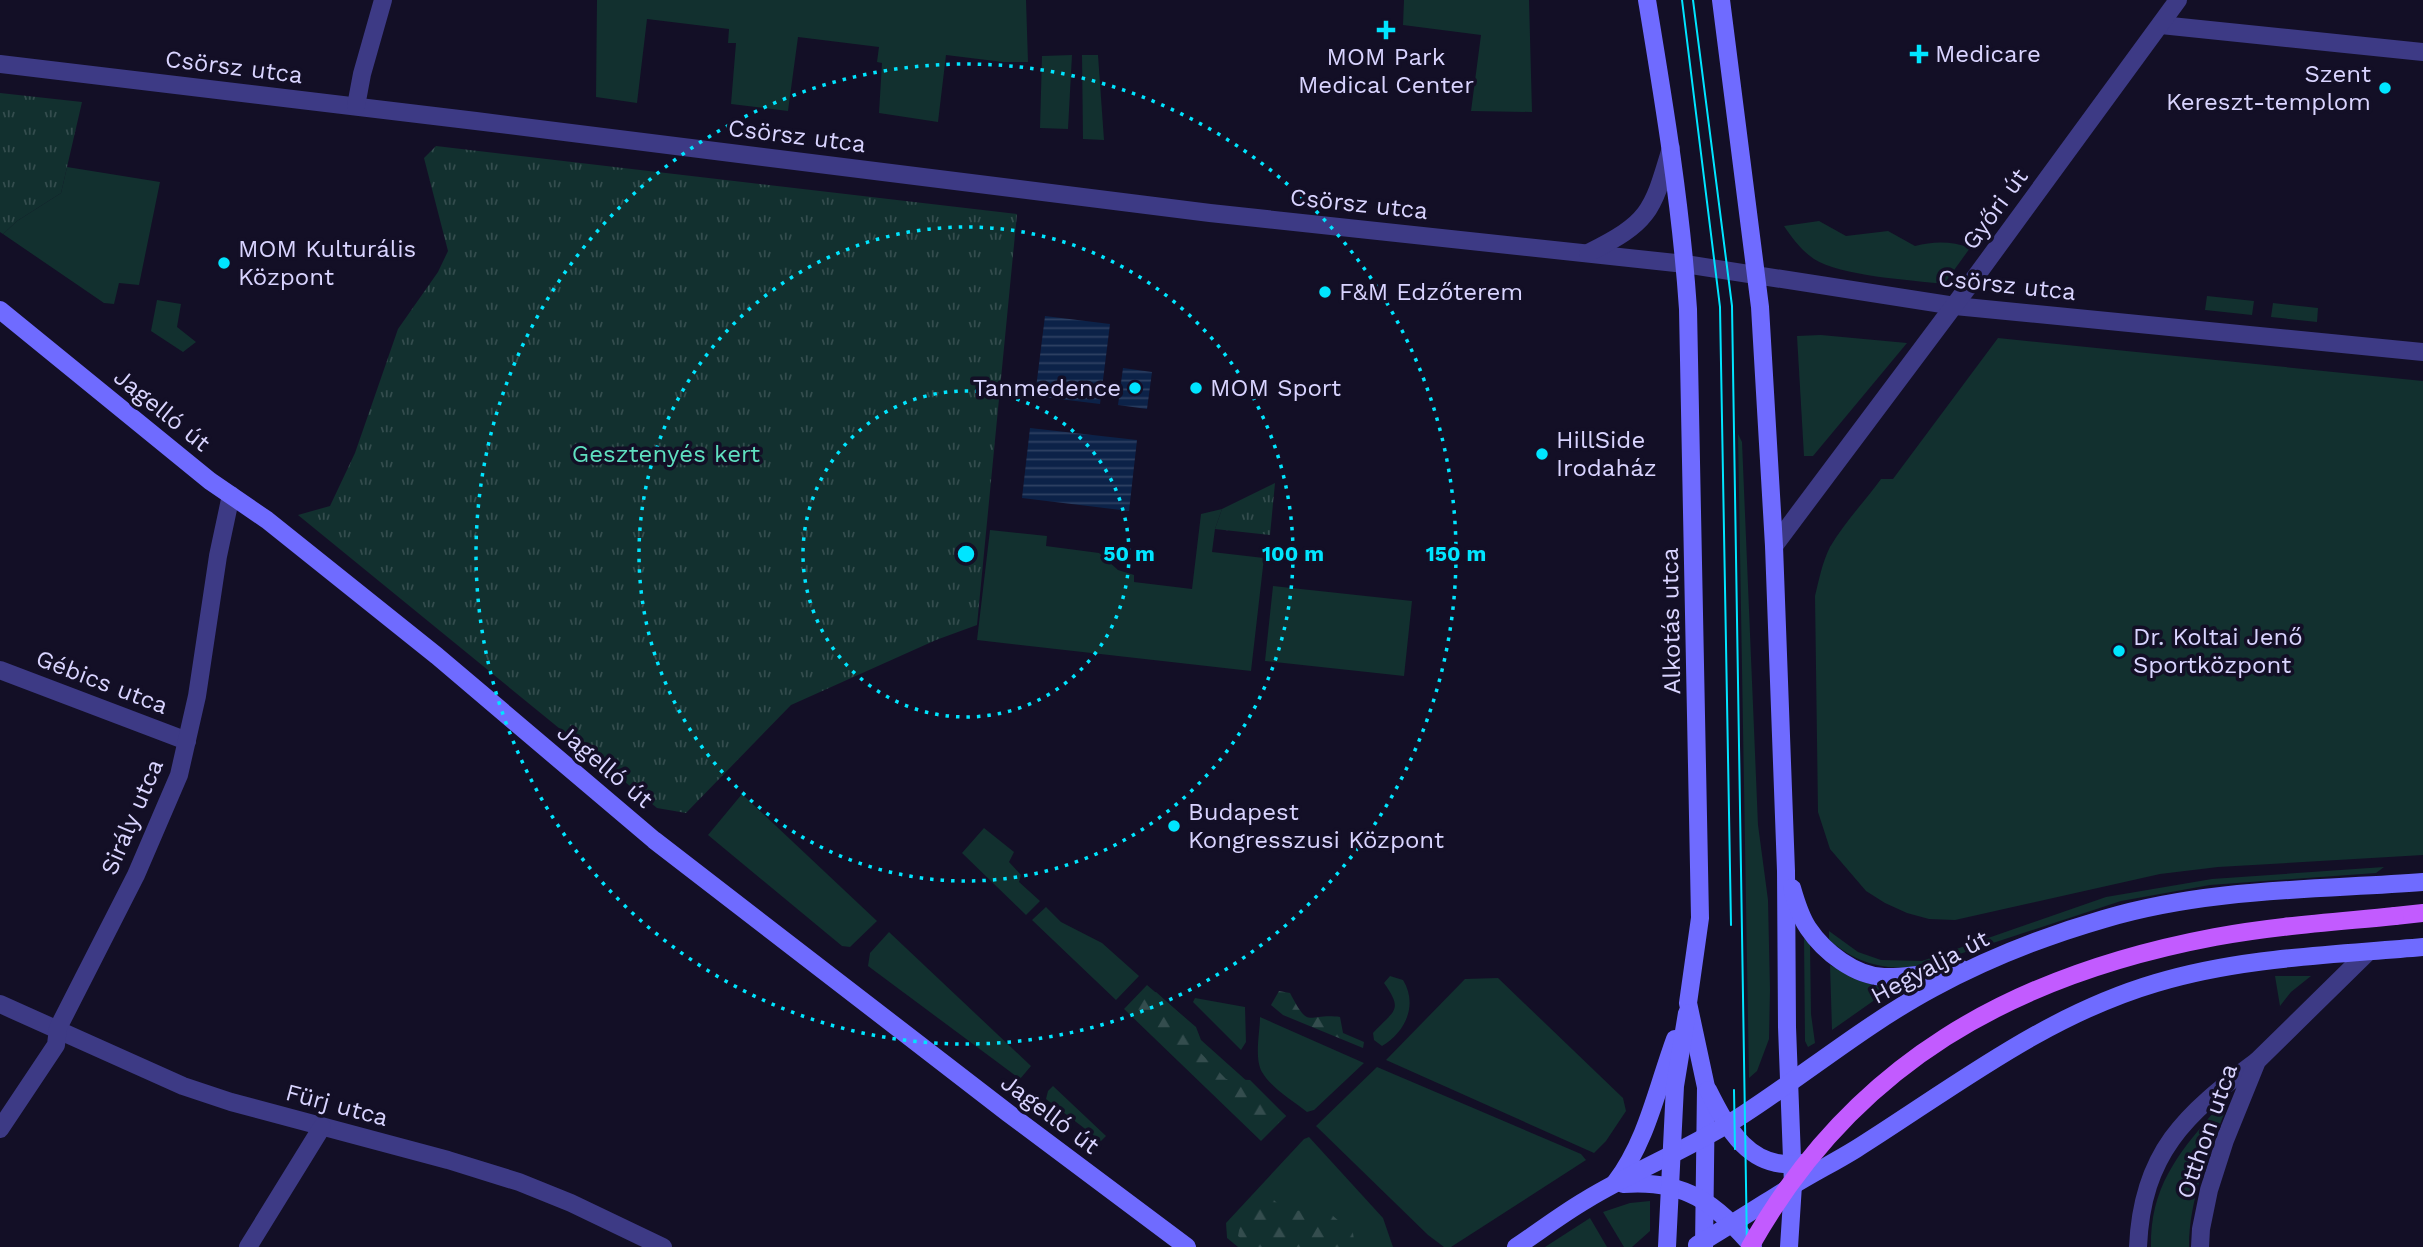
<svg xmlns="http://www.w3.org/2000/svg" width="2423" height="1247" viewBox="0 0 2423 1247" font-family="'Work Sans',sans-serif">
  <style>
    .grass { fill: #12302f }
    .forest { fill: url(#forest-firs) }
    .park { fill: url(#park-tufts) }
    .water { fill: url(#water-rules) }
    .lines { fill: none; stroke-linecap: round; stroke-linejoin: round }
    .street { stroke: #3d3a85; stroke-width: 18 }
    .secondary { stroke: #6f6bff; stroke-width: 18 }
    .primary { stroke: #c25bff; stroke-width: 18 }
    .tram { stroke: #00e5ff; stroke-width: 2 }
    .primary-bridge { stroke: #c25bff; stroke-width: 18 }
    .ring { fill: none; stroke: #00e5ff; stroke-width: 3.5; stroke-dasharray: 3.5 7 }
    .poi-dot { fill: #00e5ff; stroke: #130f26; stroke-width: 2.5 }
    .labels { text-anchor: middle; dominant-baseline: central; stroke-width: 7; stroke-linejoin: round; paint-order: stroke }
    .poi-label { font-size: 24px; fill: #d9d4ff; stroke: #130f26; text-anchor: start }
    .street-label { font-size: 24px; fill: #d9d4ff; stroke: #130f26 }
    .park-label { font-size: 24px; fill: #5fe0c0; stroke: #130f26 }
    .centre { fill: #00e5ff; stroke: #130f26; stroke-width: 3.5 }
    .ring-label { font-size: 21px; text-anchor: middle; font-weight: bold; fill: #00e5ff; stroke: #130f26; stroke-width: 7; stroke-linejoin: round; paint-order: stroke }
  </style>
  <defs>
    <pattern id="forest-firs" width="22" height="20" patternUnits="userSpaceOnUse" patternTransform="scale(1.75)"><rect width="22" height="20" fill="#12302f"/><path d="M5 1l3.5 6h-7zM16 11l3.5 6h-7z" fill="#344d4e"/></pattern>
    <pattern id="park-tufts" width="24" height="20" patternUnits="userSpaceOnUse" patternTransform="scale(1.75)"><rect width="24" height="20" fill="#12302f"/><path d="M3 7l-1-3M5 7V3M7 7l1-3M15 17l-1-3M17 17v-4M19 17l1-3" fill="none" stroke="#344d4e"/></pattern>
    <pattern id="water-rules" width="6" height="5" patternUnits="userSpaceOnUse" patternTransform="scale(1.75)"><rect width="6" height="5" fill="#0c2248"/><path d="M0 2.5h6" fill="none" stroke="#2f4163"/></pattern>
  </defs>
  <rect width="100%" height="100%" fill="#130f26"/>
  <!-- grass -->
  <g class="grass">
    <polygon points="597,0 1026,0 1028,62 1003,62 946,55 938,122 879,113 882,63 877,62 879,47 798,37 788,111 731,104 736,43 728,43 729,29 647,19 637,103 596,97"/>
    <polygon points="1404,0 1529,0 1532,112 1471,111 1481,35 1403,25"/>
    <polygon points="1072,55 1068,129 1040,128 1042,56"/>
    <polygon points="1082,55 1098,55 1104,140 1083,139"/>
    <polygon points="67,167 160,182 139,285 119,283 114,304 104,303 3,234 17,221 61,193"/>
    <path d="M 1819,221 L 1846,236 L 1888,231 L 1915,246 C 1934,241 1952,241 1970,248 L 1944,284 C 1911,280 1840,276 1814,259 C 1802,251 1792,238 1784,226 Z"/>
    <polygon points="2207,296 2254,301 2252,315 2205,310"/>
    <polygon points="157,300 181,304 177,327 196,342 183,352 151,331"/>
    <polygon points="2273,303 2318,308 2317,322 2271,317"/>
    <polygon points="1821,335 1907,343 1813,456 1804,456 1797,336"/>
    <path d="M 1998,338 L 2423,381 L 2423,855 L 2218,867 L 2160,874 L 1955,920 L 1929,919 L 1907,913 L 1885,903 L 1866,891 L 1830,849 L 1818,812 L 1815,596 C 1819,580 1822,563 1830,547 C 1844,523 1865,501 1881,479 L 1893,479 Z"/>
    <polygon points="1738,434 1742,442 1758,825 1768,900 1770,990 1769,1039 1757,1071 1749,1078"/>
    <polygon points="1222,509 1215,529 1212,552 1264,558 1251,671 977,640 990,530 1047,536 1046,546 1099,553 1118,570 1134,575 1134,582 1192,589 1201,514"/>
    <polygon points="1273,586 1412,601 1404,676 1265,661"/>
    <polygon points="742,794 877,921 850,947 842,946 708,835"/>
    <polygon points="984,828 1014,852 1009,862 1021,875 1019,882 1040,901 1026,915 962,853"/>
    <path d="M 2384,867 L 2376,873 L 2210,885 L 2121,901 L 1920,967 C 1883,970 1858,964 1829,940 L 1829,931 L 1858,952 L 1881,960 L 1922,961 L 2106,897 L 2212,879 Z"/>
    <polygon points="1046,907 1061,922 1102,943 1139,976 1116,1000 1032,920"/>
    <polygon points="889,932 1031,1066 1020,1079 868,966 870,953"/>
    <polygon points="1804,938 1810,945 1811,1014 1815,1043 1808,1047 1805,1041"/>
    <polygon points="1830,965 1860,981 1887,989 1886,992 1832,1030"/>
    <path d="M 1390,976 L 1403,980 C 1418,1004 1406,1032 1382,1046 L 1374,1040 L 1373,1033 C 1394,1010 1404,1011 1384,983 Z"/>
    <polygon points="2275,976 2311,976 2291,992 2280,1006"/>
    <polygon points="1498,978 1623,1098 1626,1111 1606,1141 1594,1153 1386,1060 1465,979"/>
    <polygon points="1147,985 1196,1027 1201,1040 1286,1116 1261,1141 1124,1009"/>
    <polygon points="1195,998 1245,1007 1246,1042 1241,1050 1193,1002"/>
    <path d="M 1260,1017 L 1364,1063 L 1314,1110 L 1307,1112 C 1292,1100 1271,1088 1262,1072 C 1254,1058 1260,1032 1260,1017 Z"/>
    <polygon points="1377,1067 1581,1154 1586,1160 1451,1247 1444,1247 1428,1235 1316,1126"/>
    <polygon points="1053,1086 1106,1136 1101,1141 1046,1099 1048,1091"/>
    <path d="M 2220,1102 L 2227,1107 C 2209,1151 2189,1199 2189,1247 L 2151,1247 C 2150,1188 2177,1155 2213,1113 L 2209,1108 L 2214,1103 Z"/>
    <polygon points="1309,1137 1383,1218 1393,1247 1238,1247 1227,1238 1226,1223 1304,1139"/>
    <polygon points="1650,1201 1650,1231 1632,1247 1624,1247 1603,1212 1630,1203"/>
    <polygon points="1590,1218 1607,1247 1545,1247"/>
  </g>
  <!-- forest -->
  <g class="forest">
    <path d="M 1279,991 L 1290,993 C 1310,1031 1306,1013 1340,1017 L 1343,1033 L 1364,1042 L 1363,1048 L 1283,1015 L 1271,1005 Z"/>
    <polygon points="1156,992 1187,1020 1185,1037 1226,1079 1250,1080 1286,1116 1269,1131 1260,1132 1130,1007"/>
    <polygon points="1266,1192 1285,1211 1326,1210 1353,1233 1355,1247 1251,1247 1238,1236 1242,1215"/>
  </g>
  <!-- park -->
  <g class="park">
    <polygon points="0,93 82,102 61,193 17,221 3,234 0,232"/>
    <polygon points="436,146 1017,214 977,625 936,640 791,705 686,813 657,808 298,515 330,506 355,453 398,329 438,272 448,251 424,158"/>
    <polygon points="1275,483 1270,535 1215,529 1222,509"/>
  </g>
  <!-- water -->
  <g class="water">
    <polygon points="1045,316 1110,324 1100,404 1035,396"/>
    <polygon points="1123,368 1152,372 1147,409 1118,405"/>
    <polygon points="1030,428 1137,440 1129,511 1022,498"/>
  </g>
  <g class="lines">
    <!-- street -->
    <g class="street">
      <polyline points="2161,25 2423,52"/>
      <polyline points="0,64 476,121 1210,213 1685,264 1955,306 2423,352"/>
      <polyline points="356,106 362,74 383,0"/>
      <path d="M 1588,253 C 1650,222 1652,212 1671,148"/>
      <polyline points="1774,546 1971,283 2178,0"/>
      <polyline points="0,670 187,741"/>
      <polyline points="0,1004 183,1086 231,1102 448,1160 519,1182 571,1203 663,1247"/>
      <polyline points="0,1129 56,1045 58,1028 136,875 179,775 197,696 218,556 231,495"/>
      <polyline points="248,1247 322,1127"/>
      <path d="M 2138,1247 C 2142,1153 2185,1114 2257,1061"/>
      <polyline points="2200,1247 2201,1229 2209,1190 2225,1140 2257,1061 2368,952"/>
    </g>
    <!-- secondary -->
    <g class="secondary">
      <path d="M 1647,0 C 1664,103 1681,205 1688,309 L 1700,918 L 1688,1003 L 1706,1087 L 1704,1247"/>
      <polyline points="1721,0 1760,307 1774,546 1786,871 1787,1027 1793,1185 1789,1247"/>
      <polyline points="0,310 210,481 267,520 437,656 654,840 1008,1113 1187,1247"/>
      <path d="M 1792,888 C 1796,902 1800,916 1808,928 C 1824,952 1855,976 1884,977 C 1910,978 1935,972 1960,968"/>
      <path d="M 1708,1090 C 1727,1128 1750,1172 1802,1163"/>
      <path d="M 1615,1183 C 1647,1141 1657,1088 1675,1039"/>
      <path d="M 1623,1184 C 1685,1179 1715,1203 1753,1247"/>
      <path d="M 1697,1245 C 1729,1226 1760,1206 1792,1186 C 1813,1173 1835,1162 1856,1149 C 1953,1088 2044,1016 2156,983 C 2242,957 2334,955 2423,947"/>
      <path d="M 1516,1247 C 1540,1231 1562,1214 1586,1200 C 1637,1169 1694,1147 1744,1114 C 1807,1073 1866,1024 1933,988 C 1987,959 2045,936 2104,919 C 2207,888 2317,890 2423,882"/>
      <polyline points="1667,1247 1675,1086 1687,1013"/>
    </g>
    <!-- primary -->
    <polyline class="primary" points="2395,916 2423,913"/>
    <!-- tram -->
    <g class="tram">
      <polyline points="1682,0 1720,307 1731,925"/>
      <polyline points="1693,0 1732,306 1747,1247"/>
      <polyline points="1734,1090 1735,1149"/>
    </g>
    <!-- primary-bridge -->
    <path class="primary-bridge" d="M 1750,1247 C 1853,1063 2013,975 2215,937 C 2274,926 2335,922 2395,916"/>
  </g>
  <!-- distance rings -->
  <g class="ring">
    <circle cx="966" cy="554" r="163"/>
    <circle cx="966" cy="554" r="327"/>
    <circle cx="966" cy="554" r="490"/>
  </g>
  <!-- markers -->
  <g class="poi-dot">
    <path d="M1382.5 19.5h7v7h7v7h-7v7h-7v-7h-7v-7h7z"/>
    <path d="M1915.5 43.5h7v7h7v7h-7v7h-7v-7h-7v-7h7z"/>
    <circle cx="2385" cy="88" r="7"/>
    <circle cx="224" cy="263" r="7"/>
    <circle cx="1325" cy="292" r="7"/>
    <circle cx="1135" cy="388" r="7"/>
    <circle cx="1196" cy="388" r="7"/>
    <circle cx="1542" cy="454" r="7"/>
    <circle cx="2119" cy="651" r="7"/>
    <circle cx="1174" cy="826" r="7"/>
  </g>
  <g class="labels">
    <!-- poi labels -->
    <g class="poi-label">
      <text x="1935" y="54">Medicare</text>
      <text x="1386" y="57" text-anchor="middle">MOM Park<tspan x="1386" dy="28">Medical Center</tspan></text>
      <text x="2371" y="74" text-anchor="end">Szent<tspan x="2371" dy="28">Kereszt-templom</tspan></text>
      <text x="238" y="249">MOM Kulturális<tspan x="238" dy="28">Központ</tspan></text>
      <text x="1339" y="292">F&amp;M Edzőterem</text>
      <text x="1121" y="388" text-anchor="end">Tanmedence</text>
      <text x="1210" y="388">MOM Sport</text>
      <text x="1556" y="440">HillSide<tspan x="1556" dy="28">Irodaház</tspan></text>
      <text x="2133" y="637">Dr. Koltai Jenő<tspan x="2133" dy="28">Sportközpont</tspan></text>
      <text x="1188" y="812">Budapest<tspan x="1188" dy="28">Kongresszusi Központ</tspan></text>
    </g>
    <!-- street labels -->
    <g class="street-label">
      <text transform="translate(234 67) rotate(7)">Csörsz utca</text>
      <text transform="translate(797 136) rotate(7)">Csörsz utca</text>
      <text transform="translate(1359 204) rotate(6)">Csörsz utca</text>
      <text transform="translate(1995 209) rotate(-54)">Győri út</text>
      <text transform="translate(2007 285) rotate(6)">Csörsz utca</text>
      <text transform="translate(162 410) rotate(39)">Jagelló út</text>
      <text transform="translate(1671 621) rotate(-91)">Alkotás utca</text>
      <text transform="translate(102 682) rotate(21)">Gébics utca</text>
      <text transform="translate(605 766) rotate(40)">Jagelló út</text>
      <text transform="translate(132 817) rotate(-67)">Sirály utca</text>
      <text transform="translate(1930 967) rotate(-28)">Hegyalja út</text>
      <text transform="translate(337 1105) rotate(15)">Fürj utca</text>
      <text transform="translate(1050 1114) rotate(37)">Jagelló út</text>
      <text transform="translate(2207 1131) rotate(-71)">Otthon utca</text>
    </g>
    <!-- park labels -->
    <g class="park-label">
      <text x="666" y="454">Gesztenyés kert</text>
    </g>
  </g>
  <circle cx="966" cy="554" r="10" class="centre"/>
  <g class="ring-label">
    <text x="1129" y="561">50 m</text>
    <text x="1293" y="561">100 m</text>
    <text x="1456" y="561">150 m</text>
  </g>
</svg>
